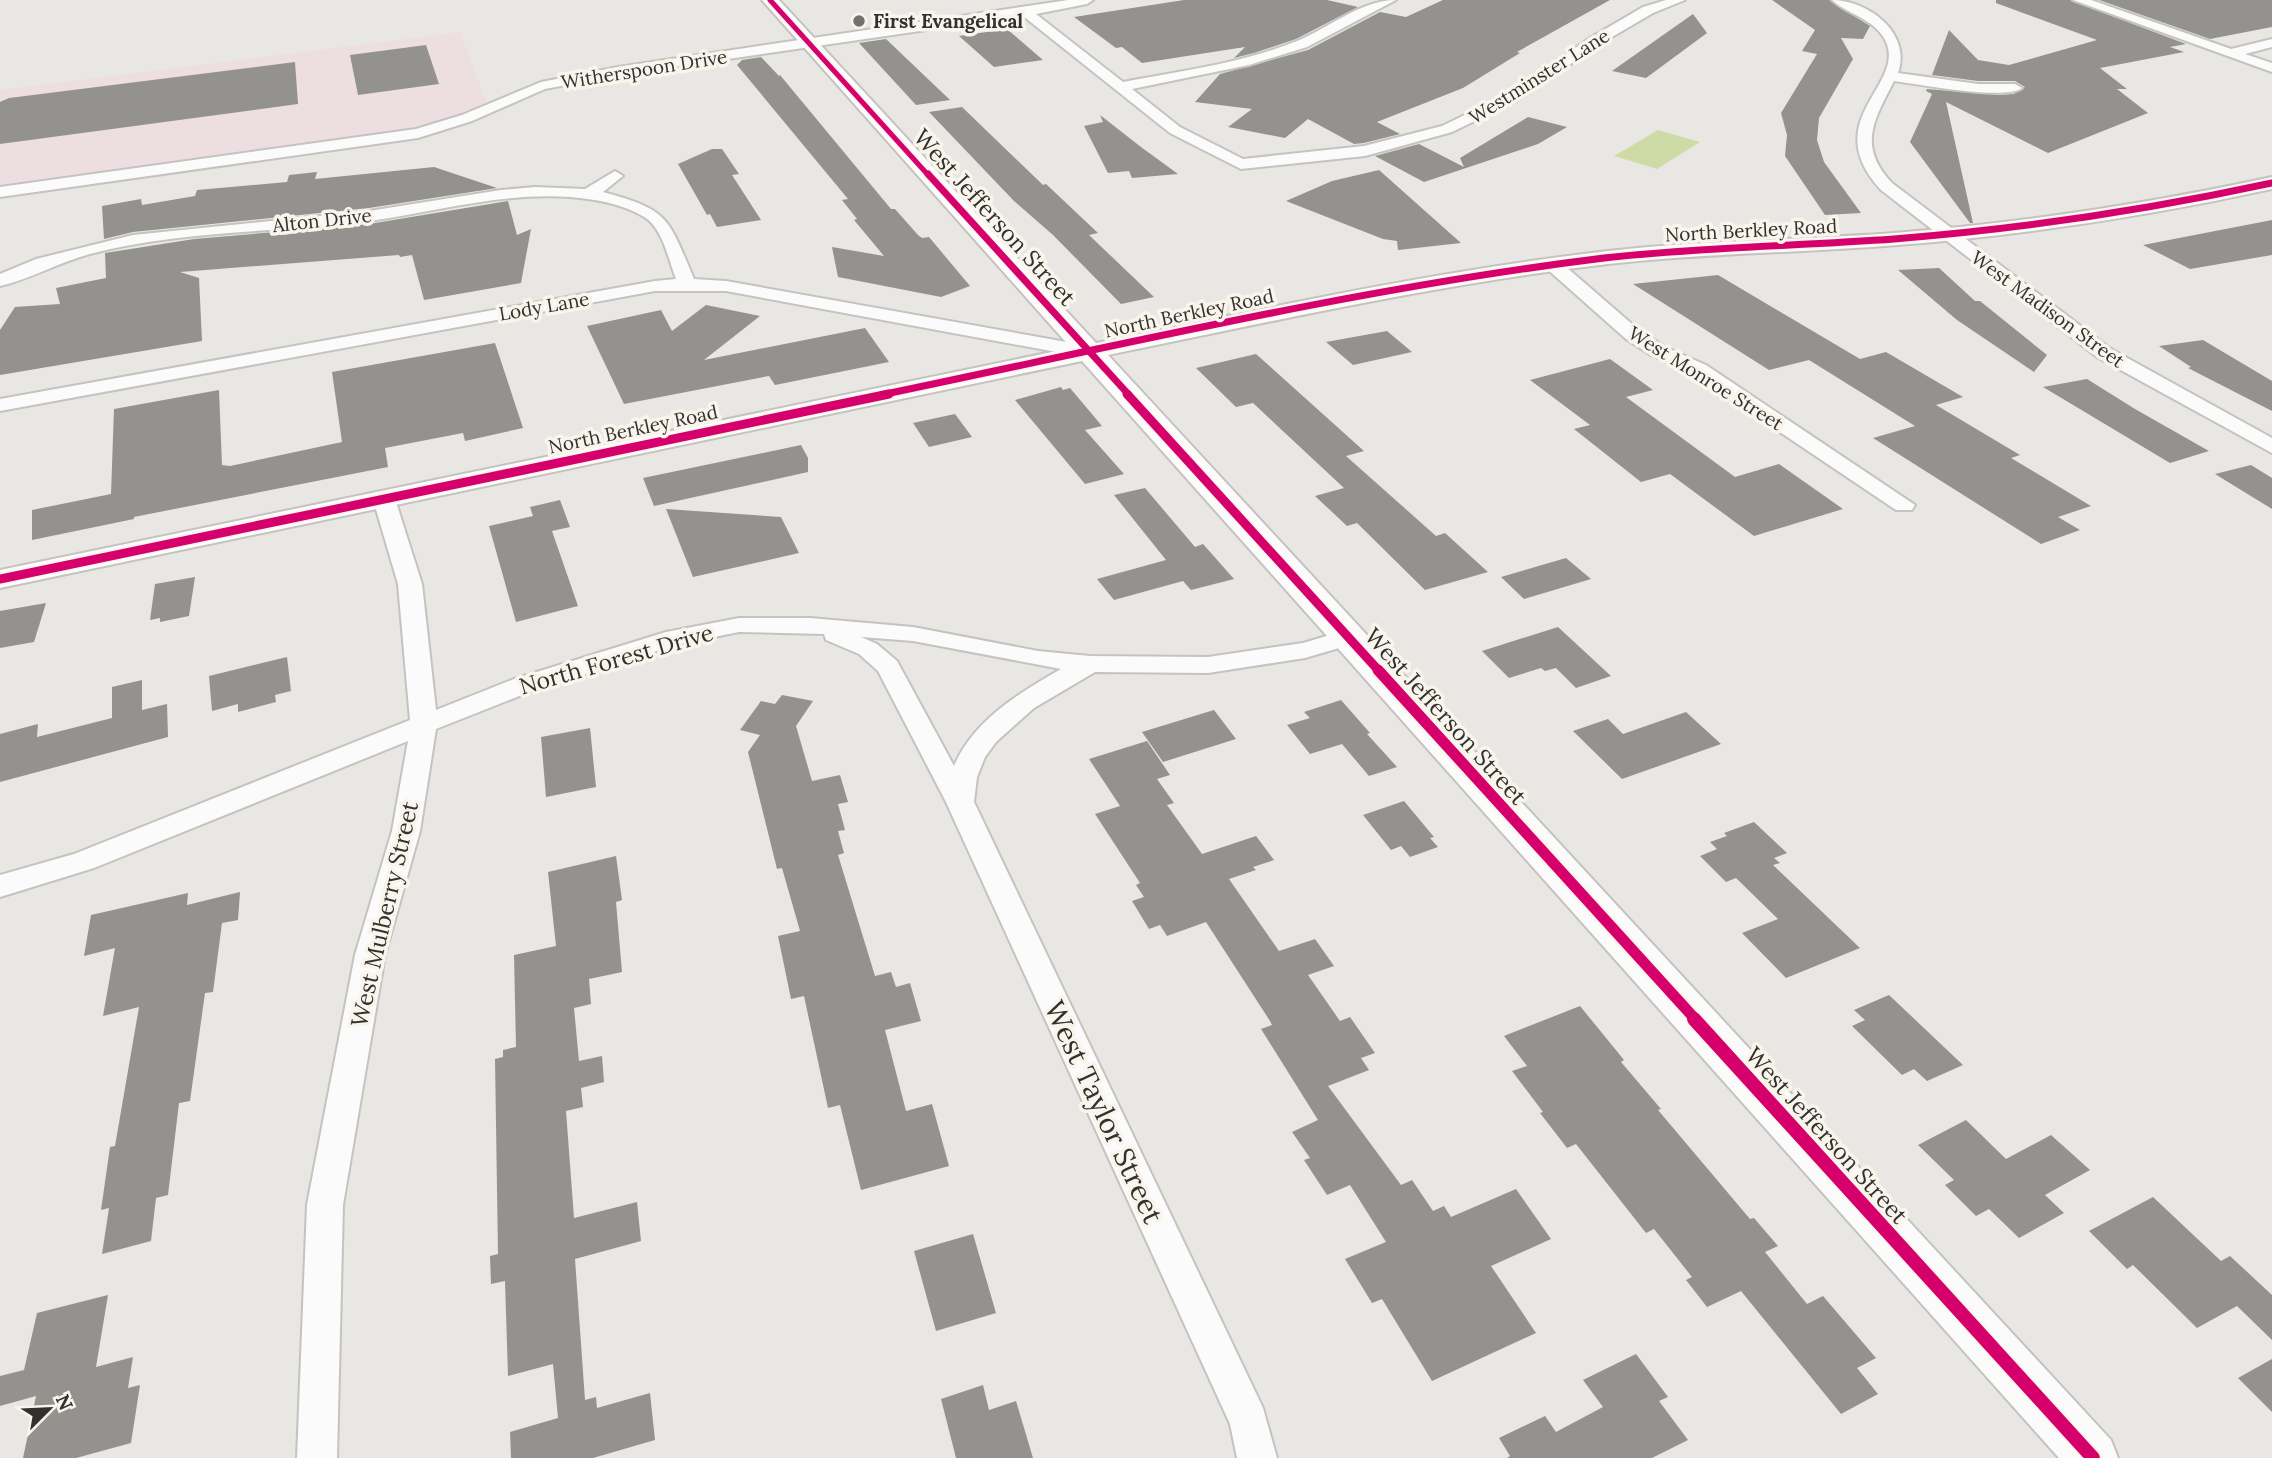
<svg xmlns="http://www.w3.org/2000/svg" width="2272" height="1458" viewBox="0 0 2272 1458" font-family="Lora,serif">
  <style>
    .commercial { fill: #eddee1 }
    .green { fill: #cfdba6 }
    .building { fill: #94928f }
    .lines { fill: none; stroke-linecap: round; stroke-linejoin: round }
    .minor-casing { stroke: #c5c3c0; stroke-width: 4 }
    .tertiary-casing { stroke: #c5c3c0; stroke-width: 4 }
    .minor { fill: #fcfbfb; fill-rule: evenodd }
    .tertiary { fill: #fcfbfb; fill-rule: evenodd }
    .cycleway-far4-casing { stroke: #f9f5ed; stroke-width: 8 }
    .cycleway-far3-casing { stroke: #f9f5ed; stroke-width: 10 }
    .cycleway-far2-casing { stroke: #f9f5ed; stroke-width: 12 }
    .cycleway-far1-casing { stroke: #f9f5ed; stroke-width: 16 }
    .cycleway-casing { stroke: #f9f5ed; stroke-width: 18 }
    .cycleway-far4 { stroke: #d6006c; stroke-width: 5 }
    .cycleway-far3 { stroke: #d6006c; stroke-width: 7 }
    .cycleway-far2 { stroke: #d6006c; stroke-width: 9 }
    .cycleway-far1 { stroke: #d6006c; stroke-width: 11 }
    .cycleway { stroke: #d6006c; stroke-width: 14 }
    .poi-dot { fill: #73716d; stroke: #f9f5ed; stroke-width: 2.5 }
    .labels { text-anchor: middle; dominant-baseline: central; stroke-width: 7; stroke-linejoin: round; paint-order: stroke }
    .far-poi-label { font-size: 19px; font-weight: bold; fill: #33312e; stroke: #f9f5ed; text-anchor: start }
    .far-street-label { font-size: 19px; fill: #33312e; stroke: #f9f5ed }
    .street-label { font-size: 23px; fill: #33312e; stroke: #f9f5ed }
    .near-street-label { font-size: 28px; fill: #33312e; stroke: #f9f5ed }
  </style>
  <rect width="100%" height="100%" fill="#e9e7e3"/>
  <!-- commercial -->
  <polygon class="commercial" points="460,32 489,109 448,124 0,192 0,90"/>
  <!-- green -->
  <polygon class="green" points="1658,130 1700,142 1657,169 1614,156"/>
  <!-- building -->
  <g class="building">
    <polygon points="1184,0 1327,0 1358,7 1296,39 1254,53 1234,58 1245,47 1142,63 1122,47 1116,48 1074,17"/>
    <polygon points="1443,0 1610,0 1517,52 1520,53 1463,88 1377,122 1400,134 1364,143 1354,144 1308,119 1285,138 1228,127 1252,109 1195,102 1220,74 1308,50 1380,12 1406,17"/>
    <polygon points="1772,0 1829,0 1870,26 1863,39 1841,38 1853,59 1819,118 1817,140 1824,162 1861,213 1825,215 1785,156 1787,135 1781,113 1817,54 1802,51 1815,30"/>
    <polygon points="1996,0 2070,0 2186,44 2170,47 2184,52 2100,68 2127,89 2117,89 2148,113 2048,153 1946,102 1973,223 1970,223 1910,142 1932,94 1926,91 1927,89 1999,95 2014,94 2025,87 2015,81 1978,81 1932,75 1949,30 1978,60 2009,65 2097,40 1996,3"/>
    <polygon points="2099,0 2272,0 2272,27 2210,39"/>
    <polygon points="1693,14 1707,33 1646,78 1612,71"/>
    <polygon points="1007,29 1043,60 994,67 959,36"/>
    <polygon points="886,39 950,100 916,105 859,43"/>
    <polygon points="426,45 439,84 358,95 350,55"/>
    <polygon points="761,57 779,76 780,75 891,209 895,209 918,235 922,238 929,237 970,286 941,297 838,277 832,247 884,256 854,220 857,219 842,200 848,199 737,65 742,60"/>
    <polygon points="295,62 298,104 0,144 0,102 9,98"/>
    <polygon points="962,107 1043,185 1046,184 1098,233 1089,235 1154,297 1121,304 1053,235 1014,201 929,112"/>
    <polygon points="1100,115 1141,147 1178,174 1132,178 1129,171 1108,173 1084,126 1103,122"/>
    <polygon points="1528,117 1567,127 1538,144 1424,182 1375,156 1419,144 1464,167 1460,158"/>
    <polygon points="712,149 722,149 739,174 732,175 761,220 717,227 710,214 707,215 678,164"/>
    <polygon points="434,167 497,188 369,208 133,232 104,239 102,206 141,199 142,205 195,196 197,190 287,182 289,175 317,172 315,179"/>
    <polygon points="1379,170 1461,243 1398,250 1397,241 1383,239 1286,201 1332,181"/>
    <polygon points="508,201 517,235 531,229 521,283 424,300 412,255 400,257 399,255 180,272 199,278 202,341 0,375 0,330 15,307 60,304 56,288 106,278 105,253 194,239 369,224"/>
    <polygon points="2272,220 2272,255 2190,269 2143,245"/>
    <polygon points="1939,268 1975,301 1980,301 2047,355 2034,372 1957,320 1898,270"/>
    <polygon points="1718,275 1860,359 1886,352 1963,397 1936,405 2020,455 2011,458 2091,506 2058,517 2080,530 2041,544 1873,438 1915,426 1809,360 1769,370 1633,284"/>
    <polygon points="706,305 760,316 704,360 865,328 889,362 775,385 769,376 624,404 587,326 661,310 672,331"/>
    <polygon points="1387,331 1412,352 1353,365 1326,342"/>
    <polygon points="2203,340 2272,381 2272,411 2188,368 2191,367 2159,346"/>
    <polygon points="495,343 523,428 465,441 463,433 385,448 388,467 144,515 134,517 134,519 32,540 32,510 111,494 114,409 219,390 222,465 230,466 342,442 332,372"/>
    <polygon points="1256,354 1364,451 1346,456 1436,536 1445,533 1488,572 1425,590 1357,523 1347,526 1315,496 1344,488 1253,403 1236,407 1196,368"/>
    <polygon points="1610,359 1653,390 1626,397 1735,477 1779,464 1843,509 1754,536 1670,474 1641,482 1574,429 1590,425 1530,380"/>
    <polygon points="2087,379 2135,409 2209,451 2170,463 2043,387"/>
    <polygon points="1061,387 1063,390 1070,388 1102,426 1085,430 1124,474 1085,484 1015,400"/>
    <polygon points="955,414 972,437 929,447 913,423"/>
    <polygon points="801,445 808,458 808,472 654,506 643,478"/>
    <polygon points="2251,465 2272,478 2272,509 2215,474"/>
    <polygon points="1145,488 1195,547 1203,544 1234,579 1191,590 1183,581 1114,600 1097,579 1166,560 1114,495"/>
    <polygon points="560,500 570,527 552,531 578,606 516,622 489,526 533,516 530,507"/>
    <polygon points="666,509 781,517 799,553 693,577"/>
    <polygon points="1566,558 1591,579 1524,599 1501,577"/>
    <polygon points="195,577 189,616 160,622 160,618 150,620 155,584"/>
    <polygon points="46,603 34,642 0,648 0,611"/>
    <polygon points="1558,627 1611,676 1576,688 1556,668 1545,671 1541,668 1509,678 1482,651"/>
    <polygon points="287,657 291,691 275,695 276,702 238,712 238,704 212,711 209,676"/>
    <polygon points="142,680 142,710 167,704 168,737 0,782 0,734 38,724 37,737 112,718 112,687"/>
    <polygon points="782,695 813,701 796,726 812,781 840,775 848,802 838,804 845,830 838,831 844,853 838,855 875,976 891,972 896,987 910,983 921,1021 885,1030 906,1111 932,1104 949,1166 861,1190 840,1105 828,1108 804,996 791,999 778,936 800,931 782,868 777,869 748,752 760,735 740,730 761,701 775,704"/>
    <polygon points="1341,700 1370,733 1367,734 1397,767 1369,776 1342,744 1310,754 1287,725 1310,718 1304,712"/>
    <polygon points="1214,710 1236,739 1163,762 1142,732"/>
    <polygon points="1686,712 1721,744 1622,779 1573,731 1608,719 1623,734"/>
    <polygon points="590,728 596,787 546,797 541,737"/>
    <polygon points="1147,741 1170,775 1157,779 1174,803 1167,805 1202,854 1256,836 1274,860 1253,867 1256,870 1229,879 1279,951 1315,939 1334,966 1308,975 1340,1021 1350,1017 1375,1053 1361,1058 1369,1070 1328,1086 1401,1185 1412,1180 1433,1211 1444,1206 1451,1217 1516,1189 1551,1239 1491,1266 1536,1333 1432,1381 1382,1299 1372,1303 1345,1259 1386,1242 1350,1185 1327,1195 1304,1160 1310,1158 1292,1132 1318,1120 1261,1029 1272,1025 1270,1021 1206,922 1167,936 1160,925 1149,929 1132,901 1144,897 1136,885 1140,883 1095,814 1120,806 1089,759"/>
    <polygon points="1404,801 1434,837 1430,838 1438,847 1410,857 1401,846 1391,850 1363,815"/>
    <polygon points="1754,822 1787,853 1774,858 1780,863 1773,865 1860,948 1786,978 1742,933 1778,919 1736,878 1726,882 1700,856 1717,849 1710,842 1727,836 1724,833"/>
    <polygon points="616,856 622,900 616,902 622,972 589,979 591,1004 574,1008 579,1061 602,1056 604,1082 581,1088 583,1107 566,1111 574,1218 637,1202 641,1241 575,1259 585,1400 596,1397 597,1408 650,1393 655,1440 593,1458 511,1458 510,1432 558,1418 553,1364 508,1376 505,1281 491,1284 490,1256 498,1254 495,1059 503,1057 503,1050 516,1047 514,955 556,946 548,872"/>
    <polygon points="240,892 238,920 222,923 213,992 205,993 190,1101 179,1103 168,1195 156,1198 151,1241 102,1254 109,1208 101,1210 110,1147 115,1146 139,1007 103,1016 115,948 84,956 91,915 188,893 187,905"/>
    <polygon points="1889,995 1963,1065 1927,1081 1914,1069 1902,1075 1852,1026 1865,1020 1854,1010"/>
    <polygon points="1580,1006 1624,1060 1621,1062 1661,1109 1658,1110 1750,1219 1754,1218 1778,1246 1765,1252 1807,1304 1823,1296 1876,1358 1857,1368 1878,1394 1841,1414 1741,1291 1707,1307 1686,1280 1692,1277 1654,1229 1646,1233 1576,1144 1567,1148 1540,1113 1543,1112 1512,1071 1527,1066 1504,1036"/>
    <polygon points="1966,1120 2006,1159 2051,1135 2090,1170 2045,1195 2064,1213 2019,1238 1989,1209 1976,1216 1945,1185 1954,1180 1918,1145"/>
    <polygon points="2153,1197 2221,1261 2230,1256 2272,1295 2272,1340 2237,1306 2197,1328 2133,1265 2127,1269 2089,1231"/>
    <polygon points="973,1234 996,1313 936,1331 914,1251"/>
    <polygon points="108,1295 96,1367 133,1357 128,1388 140,1385 131,1443 76,1458 23,1458 36,1396 0,1406 0,1376 24,1370 37,1313"/>
    <polygon points="1636,1354 1668,1397 1659,1401 1688,1440 1652,1458 1507,1458 1510,1456 1499,1438 1545,1416 1556,1432 1603,1407 1583,1380"/>
    <polygon points="2272,1359 2272,1412 2238,1378"/>
    <polygon points="983,1385 989,1410 1016,1401 1033,1458 956,1458 941,1399"/>
  </g>
  <g class="lines">
    <defs>
      <g id="minor">
        <path d="M 1068,0 L 1093,0 L 1087,4 L 1036,14 L 1123,82 C 1181,71 1243,63 1297,41 C 1329,28 1361,0 1396,0 L 1307,47 L 1249,65 L 1132,89 L 1180,127 L 1243,159 L 1364,146 L 1442,126 L 1506,95 L 1590,38 L 1643,7 L 1666,0 L 1685,0 L 1653,13 L 1600,44 L 1516,101 L 1452,132 L 1365,156 L 1241,169 L 1170,133 L 1023,16 L 618,75 L 545,89 L 472,121 L 418,138 L 0,197 L 0,187 L 416,129 L 462,115 L 541,82 L 618,67 Z"/>
        <path d="M 1832,0 C 1868,0 1912,33 1898,73 L 1978,84 L 2015,84 L 2022,88 C 2007,101 1917,84 1894,81 C 1874,120 1857,146 1892,183 L 2111,349 L 2272,438 L 2272,453 L 2097,357 L 1881,190 C 1815,118 1911,84 1884,38 C 1872,18 1847,14 1832,0 Z"/>
        <polygon points="2073,0 2091,0 2231,49 2272,39 2272,47 2245,54 2272,63 2272,72"/>
        <path d="M 615,171 L 623,176 L 603,192 C 670,210 668,218 694,279 L 726,281 L 1089,346 L 1099,352 L 1089,358 L 726,291 L 655,291 L 0,411 L 0,399 L 655,281 L 676,279 C 669,261 663,230 646,218 C 624,204 595,199 570,197 C 502,192 435,212 369,221 C 277,233 181,230 90,254 C 59,262 31,279 0,286 L 0,274 L 36,259 L 133,235 L 369,211 L 501,190 L 535,187 L 585,189 Z"/>
        <polygon points="1552,259 1558,260 1640,331 1665,347 1706,365 1915,505 1912,510 1896,510 1692,373 1651,355 1626,339 1546,268 1543,264"/>
        <path d="M 384,492 L 392,494 L 395,499 L 422,584 L 436,710 L 514,679 L 666,632 L 739,618 L 810,618 L 913,627 L 1038,651 L 1090,656 L 1208,657 L 1303,643 L 1347,630 L 1356,633 L 1359,638 L 1356,643 L 1305,658 L 1208,673 L 1095,672 L 1034,708 L 996,742 L 985,757 L 977,777 L 974,802 L 1263,1408 L 1277,1458 L 1237,1458 L 1230,1424 L 946,802 L 878,671 L 859,654 L 826,640 L 824,634 L 739,632 L 679,644 L 532,691 L 436,729 L 420,831 L 385,955 L 343,1205 L 337,1458 L 297,1458 L 307,1205 L 355,955 L 392,831 L 408,741 L 94,868 L 0,897 L 0,875 L 74,854 L 410,720 L 398,584 L 373,499 L 376,494 ZM 861,637 L 913,641 L 1061,669 C 1019,693 974,720 954,766 L 897,661 L 877,644 Z"/>
      </g>
      <path id="tertiary" d="M 762,0 L 779,0 L 1096,343 C 1266,308 1435,271 1608,251 C 1703,240 1798,240 1894,233 C 2021,223 2147,204 2272,177 L 2272,189 C 2148,216 2024,235 1898,245 C 1801,253 1704,253 1608,264 C 1439,284 1274,321 1108,355 L 2111,1440 L 2118,1458 L 2059,1458 L 1082,361 L 0,588 L 0,570 L 1071,348 Z"/>
    </defs>
    <!-- minor casing -->
    <use href="#minor" class="minor-casing"/>
    <!-- tertiary casing -->
    <use href="#tertiary" class="tertiary-casing"/>
    <!-- minor -->
    <use href="#minor" class="minor"/>
    <!-- tertiary -->
    <use href="#tertiary" class="tertiary"/>
    <defs>
      <polyline id="cycleway-far4" points="770,0 929,176"/>
      <g id="cycleway-far3">
        <polyline points="928,174 1129,395"/>
        <path d="M 881,395 C 1121,345 1361,288 1604,258 C 1701,247 1797,246 1894,239 C 2021,229 2147,210 2272,183"/>
      </g>
      <g id="cycleway-far2">
        <polyline points="1127,394 1380,672"/>
        <polyline points="0,579 889,394"/>
      </g>
      <polyline id="cycleway-far1" points="1378,670 1696,1020"/>
      <polyline id="cycleway" points="1694,1019 2093,1458"/>
    </defs>
    <!-- cycleway-far4 casing -->
    <use href="#cycleway-far4" class="cycleway-far4-casing"/>
    <!-- cycleway-far3 casing -->
    <use href="#cycleway-far3" class="cycleway-far3-casing"/>
    <!-- cycleway-far2 casing -->
    <use href="#cycleway-far2" class="cycleway-far2-casing"/>
    <!-- cycleway-far1 casing -->
    <use href="#cycleway-far1" class="cycleway-far1-casing"/>
    <!-- cycleway casing -->
    <use href="#cycleway" class="cycleway-casing"/>
    <!-- cycleway-far4 -->
    <use href="#cycleway-far4" class="cycleway-far4"/>
    <!-- cycleway-far3 -->
    <use href="#cycleway-far3" class="cycleway-far3"/>
    <!-- cycleway-far2 -->
    <use href="#cycleway-far2" class="cycleway-far2"/>
    <!-- cycleway-far1 -->
    <use href="#cycleway-far1" class="cycleway-far1"/>
    <!-- cycleway -->
    <use href="#cycleway" class="cycleway"/>
  </g>
  <!-- markers -->
  <circle class="poi-dot" cx="859" cy="21" r="7"/>
  <g class="labels">
    <!-- far-poi labels -->
    <g class="far-poi-label">
      <text x="873" y="21">First Evangelical</text>
    </g>
    <!-- far-street labels -->
    <g class="far-street-label">
      <text transform="translate(644 69) rotate(-9)">Witherspoon Drive</text>
      <text transform="translate(1539 76) rotate(-32)">Westminster Lane</text>
      <text transform="translate(322 220) rotate(-6)">Alton Drive</text>
      <text transform="translate(1751 230) rotate(-3)">North Berkley Road</text>
      <text transform="translate(544 306) rotate(-10)">Lody Lane</text>
      <text transform="translate(2048 309) rotate(36)">West Madison Street</text>
      <text transform="translate(1189 313) rotate(-12)">North Berkley Road</text>
      <text transform="translate(1706 378) rotate(32)">West Monroe Street</text>
      <text transform="translate(633 429) rotate(-12)">North Berkley Road</text>
    </g>
    <!-- street labels -->
    <g class="street-label">
      <text transform="translate(995 217) rotate(48)">West Jefferson Street</text>
      <text transform="translate(616 659) rotate(-16)">North Forest Drive</text>
      <text transform="translate(1446 716) rotate(48)">West Jefferson Street</text>
      <text transform="translate(384 914) rotate(-77)">West Mulberry Street</text>
      <text transform="translate(1827 1135) rotate(48)">West Jefferson Street</text>
    </g>
    <!-- near-street labels -->
    <g class="near-street-label">
      <text transform="translate(1104 1112) rotate(65)">West Taylor Street</text>
    </g>
  </g>
  <!-- north arrow -->
  <g transform="translate(49 1409) rotate(66)" stroke="#f9f5ed" stroke-width="5" paint-order="stroke">
  <path d="M0-5L12 26L0 18L-12 26Z" fill="#33312e"/>
  <text y="-10" font-size="19" font-weight="bold" text-anchor="middle" fill="#33312e">N</text>
  </g>
</svg>
